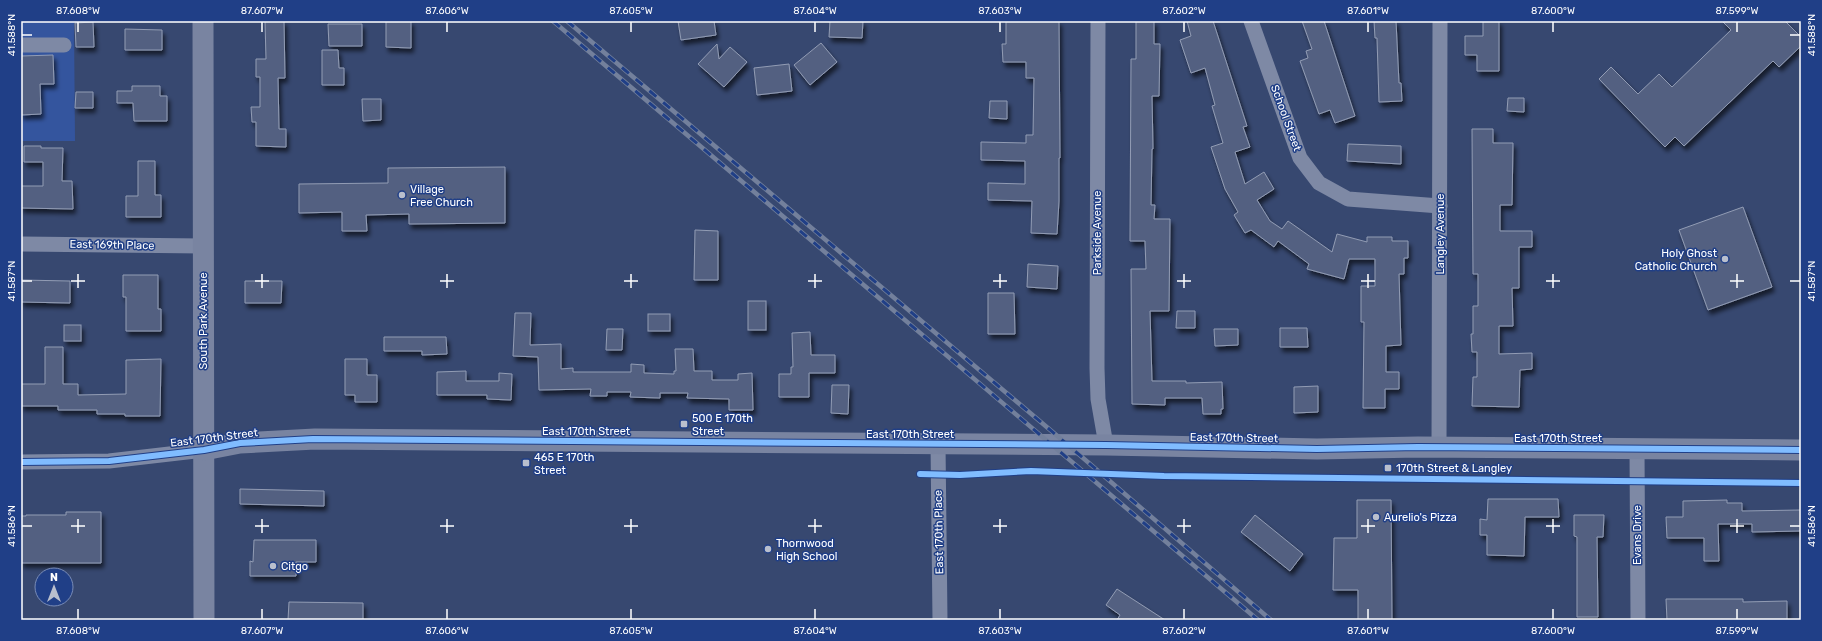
<svg xmlns="http://www.w3.org/2000/svg" width="1822" height="641" viewBox="0 0 1822 641" font-family="Rubik,sans-serif">
  <style>
    .green { fill: #34559e }
    .building { fill: #536181; stroke: #929cb4; filter: url(#shadow) }
    .lines { fill: none; stroke-linecap: round; stroke-linejoin: round }
    .street { stroke: #7e89a5; stroke-width: 15 }
    .secondary { stroke: #7984a1; stroke-width: 21 }
    .rail-casing { stroke: #73809c; stroke-width: 4.5 }
    .rail { stroke: #203f87; stroke-width: 3; stroke-dasharray: 9; stroke-linecap: butt }
    .cycleway-casing { stroke: #203f87; stroke-width: 8 }
    .cycleway { stroke: #80bcff; stroke-width: 6 }
    .ticks { fill: none; stroke: #fff; stroke-width: 1.5 }
    .poi-dot { fill: #b9bfcd; stroke: #203f87; stroke-width: 1.5 }
    .labels { text-anchor: middle; dominant-baseline: central; stroke-width: 3; stroke-linejoin: round; paint-order: stroke }
    .street-label { font-size: 11px; fill: #fff; stroke: #203f87 }
    .poi-label { font-size: 11px; fill: #fff; stroke: #203f87; text-anchor: start }
    .neatline { fill: none; stroke: #fff; stroke-width: 1.5 }
    .ticks-label { font-size: 10px; text-anchor: middle; fill: #fff }
  </style>
  <defs>
    <filter id="shadow"><feDropShadow dx="2.5" dy="4.5" stdDeviation="2" flood-color="#0009"/></filter>
  </defs>
  <rect width="100%" height="100%" fill="#374870"/>
  <!-- green -->
  <polygon class="green" points="21,21 85,21 85,22 74,23 75,141 21,141"/>
  <!-- building -->
  <g class="building">
    <polygon points="265,21 284,21 285,78 278,78 279,129 286,129 286,147 256,146 256,122 252,122 251,107 260,107 260,77 256,77 256,59 266,59"/>
    <polygon points="386,21 411,21 411,48 386,47"/>
    <polygon points="678,21 714,21 716,35 681,40"/>
    <polygon points="830,21 863,21 862,38 829,37"/>
    <polygon points="1006,21 1059,21 1060,158 1059,158 1059,201 1057,234 1031,233 1032,201 988,200 988,183 1025,184 1025,161 981,160 981,142 1026,143 1026,135 1033,135 1034,78 1026,78 1026,62 1003,62 1002,44 1006,44"/>
    <polygon points="1136,21 1154,21 1154,44 1160,44 1159,96 1152,96 1153,149 1152,149 1151,205 1155,205 1154,219 1170,219 1169,311 1150,311 1152,381 1186,381 1186,383 1222,382 1223,409 1221,409 1221,414 1203,414 1202,398 1165,398 1165,405 1132,404 1131,269 1146,269 1145,241 1130,241 1131,59 1136,59"/>
    <polygon points="1187,21 1213,21 1247,126 1243,127 1250,147 1235,152 1245,184 1264,172 1274,189 1257,200 1270,221 1282,229 1288,221 1332,252 1337,234 1367,242 1367,237 1392,237 1392,241 1408,241 1408,258 1404,258 1404,274 1399,274 1401,345 1386,346 1386,372 1399,372 1399,389 1385,389 1385,408 1363,408 1364,322 1361,322 1361,286 1375,286 1375,259 1349,259 1344,279 1307,269 1309,264 1278,241 1274,247 1251,230 1245,233 1234,215 1238,212 1225,189 1211,147 1223,143 1212,106 1215,105 1205,68 1191,73 1180,40 1191,36"/>
    <polygon points="1302,21 1324,21 1355,116 1335,123 1330,110 1319,114 1300,61 1308,58 1306,51 1312,49"/>
    <polygon points="1374,21 1396,21 1399,83 1401,83 1402,101 1379,102 1377,38 1375,38"/>
    <polygon points="1483,21 1499,21 1499,71 1477,71 1477,55 1465,55 1465,36 1483,36"/>
    <polygon points="1722,21 1785,21 1801,37 1801,46 1779,67 1773,61 1684,146 1675,137 1665,147 1599,79 1611,67 1638,94 1659,74 1672,87 1731,30"/>
    <polygon points="93,22 94,47 76,47 75,23"/>
    <polygon points="328,24 362,24 362,46 329,46"/>
    <polygon points="125,29 162,30 162,50 125,50"/>
    <polygon points="821,43 837,62 810,85 794,65"/>
    <polygon points="717,44 719,59 730,47 747,62 724,87 698,64"/>
    <polygon points="322,50 338,50 339,68 344,68 344,85 322,85"/>
    <polygon points="53,55 54,84 40,84 41,114 21,115 21,56"/>
    <polygon points="789,64 792,91 757,95 754,68"/>
    <polygon points="132,86 160,86 160,96 167,96 167,121 134,121 133,103 117,103 117,91 132,91"/>
    <polygon points="76,92 93,92 93,108 75,108"/>
    <polygon points="1508,98 1524,98 1524,112 1507,111"/>
    <polygon points="362,99 381,99 381,120 363,121"/>
    <polygon points="990,101 1007,101 1007,119 989,118"/>
    <polygon points="1472,129 1493,129 1493,143 1513,143 1512,205 1500,205 1500,231 1532,231 1532,247 1519,247 1519,288 1512,288 1513,326 1499,326 1499,354 1532,353 1532,369 1520,370 1519,407 1472,406 1473,377 1477,377 1477,352 1472,352 1471,334 1473,334 1473,306 1478,306 1478,274 1473,274"/>
    <polygon points="1348,144 1401,146 1401,164 1347,161"/>
    <polygon points="24,146 41,146 41,148 63,148 62,181 72,181 73,209 21,208 21,186 43,186 43,162 24,162"/>
    <polygon points="138,161 155,161 155,195 161,195 161,217 126,217 126,196 138,196"/>
    <polygon points="505,167 505,223 409,224 409,214 366,215 367,231 342,231 342,212 299,213 299,184 388,183 388,168"/>
    <polygon points="1743,207 1772,287 1708,310 1679,230"/>
    <polygon points="695,230 718,231 718,280 694,280"/>
    <polygon points="1028,264 1058,266 1057,289 1027,287"/>
    <polygon points="123,275 158,275 158,309 161,309 161,331 126,331 126,297 123,297"/>
    <polygon points="21,280 70,281 70,303 21,302"/>
    <polygon points="245,281 282,281 281,303 245,303"/>
    <polygon points="988,293 1014,293 1015,334 988,334"/>
    <rect x="748" y="301" width="18" height="29"/>
    <polygon points="1177,311 1195,311 1195,328 1176,328"/>
    <polygon points="515,313 531,313 530,345 561,344 561,369 573,368 573,372 631,372 631,364 644,365 644,373 674,374 674,371 676,371 675,349 693,349 694,371 712,371 712,380 738,380 738,374 752,373 753,410 729,410 729,399 687,398 688,393 660,393 660,398 630,397 631,392 607,392 607,396 590,396 591,389 539,390 538,357 513,356"/>
    <rect x="648" y="314" width="22" height="17"/>
    <rect x="64" y="325" width="17" height="16"/>
    <polygon points="1280,328 1307,328 1308,347 1280,347"/>
    <polygon points="607,329 623,329 622,350 606,350"/>
    <polygon points="1214,329 1238,329 1238,345 1215,346"/>
    <polygon points="810,332 811,355 835,355 835,373 809,373 809,397 779,397 779,374 791,374 791,367 793,367 792,333"/>
    <polygon points="384,337 446,337 447,354 422,355 422,351 384,351"/>
    <polygon points="45,347 63,347 63,384 78,384 78,395 126,394 126,360 161,359 160,416 125,416 125,414 97,414 97,410 58,410 58,406 21,406 21,384 45,384"/>
    <polygon points="345,359 367,359 367,375 377,375 377,402 355,402 355,395 345,395"/>
    <polygon points="466,371 466,381 499,381 499,373 512,374 511,400 487,399 487,395 437,395 437,372"/>
    <polygon points="832,385 849,385 848,414 831,413"/>
    <polygon points="1318,386 1318,412 1294,413 1294,387"/>
    <polygon points="240,489 324,491 324,506 240,504"/>
    <polygon points="1488,499 1558,499 1559,517 1525,517 1524,556 1487,555 1487,535 1480,535 1480,519 1487,520"/>
    <polygon points="1357,500 1391,500 1392,620 1358,620 1358,590 1333,590 1334,538 1357,538"/>
    <polygon points="1727,500 1727,503 1742,503 1742,511 1801,510 1801,531 1752,532 1752,524 1718,524 1719,561 1704,561 1704,538 1667,538 1666,517 1683,517 1683,501"/>
    <polygon points="66,512 101,512 101,563 21,563 21,516 26,516 26,515 66,515"/>
    <polygon points="1255,515 1303,554 1290,571 1241,532"/>
    <polygon points="1574,515 1604,515 1603,537 1597,537 1598,617 1577,617 1577,537 1574,536"/>
    <polygon points="254,540 316,540 316,562 296,562 296,576 250,576 250,561 253,562"/>
    <polygon points="1117,589 1165,620 1117,620 1120,615 1106,605"/>
    <polygon points="1666,599 1743,599 1743,602 1787,601 1787,620 1667,620"/>
    <polygon points="289,602 363,603 363,620 288,620"/>
  </g>
  <g class="lines">
    <!-- street -->
    <g class="street">
      <polyline points="1098,21 1097,368 1098,399 1106,445"/>
      <polyline points="1251,21 1300,158 1319,183 1348,199 1440,206"/>
      <polyline points="21,45 64,45"/>
      <polyline points="21,244 203,246"/>
      <polyline points="938,444 940,620"/>
      <polyline points="1439,448 1440,21"/>
      <polyline points="1637,449 1638,620"/>
      <polyline points="21,462 109,461 204,450"/>
    </g>
    <!-- secondary -->
    <g class="secondary">
      <polyline points="203,21 204,620"/>
      <polyline points="204,450 240,443 315,439 1106,445 1317,449 1418,447 1801,450"/>
    </g>
    <defs>
      <g id="rail">
        <polyline points="553,21 1258,620"/>
        <polyline points="567,21 1068,445 1271,620"/>
      </g>
    </defs>
    <!-- rail casing -->
    <use href="#rail" class="rail-casing"/>
    <!-- rail -->
    <use href="#rail" class="rail"/>
    <defs>
      <g id="cycleway">
        <polyline points="21,462 109,461 204,450 240,443 313,439 1106,445 1317,449 1418,447 1801,450"/>
        <polyline points="920,474 960,475 1031,471 1164,476 1801,483"/>
      </g>
    </defs>
    <!-- cycleway casing -->
    <use href="#cycleway" class="cycleway-casing"/>
    <!-- cycleway -->
    <use href="#cycleway" class="cycleway"/>
  </g>
  <!-- ticks -->
  <path class="ticks" d="M 78,22 L 78,32M 262,22 L 262,32M 447,22 L 447,32M 631,22 L 631,32M 815,22 L 815,32M 1000,22 L 1000,32M 1184,22 L 1184,32M 1368,22 L 1368,32M 1553,22 L 1553,32M 1737,22 L 1737,32M 22,35 L 32,35M 1790,35 L 1800,35M 78,274 L 78,288M 262,274 L 262,288M 447,274 L 447,288M 631,274 L 631,288M 815,274 L 815,288M 1000,274 L 1000,288M 1184,274 L 1184,288M 1368,274 L 1368,288M 1553,274 L 1553,288M 1737,274 L 1737,288M 22,281 L 32,281M 71,281 L 85,281M 255,281 L 269,281M 440,281 L 454,281M 624,281 L 638,281M 808,281 L 822,281M 993,281 L 1007,281M 1177,281 L 1191,281M 1361,281 L 1375,281M 1546,281 L 1560,281M 1730,281 L 1744,281M 1790,281 L 1800,281M 78,519 L 78,533M 262,519 L 262,533M 447,519 L 447,533M 631,519 L 631,533M 815,519 L 815,533M 1000,519 L 1000,533M 1184,519 L 1184,533M 1368,519 L 1368,533M 1553,519 L 1553,533M 1737,519 L 1737,533M 22,526 L 32,526M 71,526 L 85,526M 255,526 L 269,526M 440,526 L 454,526M 624,526 L 638,526M 808,526 L 822,526M 993,526 L 1007,526M 1177,526 L 1191,526M 1361,526 L 1375,526M 1546,526 L 1560,526M 1730,526 L 1744,526M 1790,526 L 1800,526M 78,609 L 78,619M 262,609 L 262,619M 447,609 L 447,619M 631,609 L 631,619M 815,609 L 815,619M 1000,609 L 1000,619M 1184,609 L 1184,619M 1368,609 L 1368,619M 1553,609 L 1553,619M 1737,609 L 1737,619"/>
  <!-- markers -->
  <g class="poi-dot">
    <circle cx="402" cy="195" r="4"/>
    <circle cx="1725" cy="259" r="4"/>
    <rect x="680" y="420" width="8" height="8" rx="2"/>
    <rect x="522" y="459" width="8" height="8" rx="2"/>
    <rect x="1384" y="464" width="8" height="8" rx="2"/>
    <circle cx="1376" cy="517" r="4"/>
    <circle cx="768" cy="549" r="4"/>
    <circle cx="273" cy="566" r="4"/>
  </g>
  <g class="labels">
    <!-- street labels -->
    <g class="street-label">
      <text transform="translate(1286 118) rotate(70)">School Street</text>
      <text transform="translate(1097 233) rotate(-90)">Parkside Avenue</text>
      <text transform="translate(1440 234) rotate(-90)">Langley Avenue</text>
      <text transform="translate(112 245) rotate(1)">East 169th Place</text>
      <text transform="translate(203 321) rotate(-90)">South Park Avenue</text>
      <text x="586" y="431">East 170th Street</text>
      <text x="910" y="434">East 170th Street</text>
      <text transform="translate(214 438) rotate(-7)">East 170th Street</text>
      <text transform="translate(1234 438) rotate(1)">East 170th Street</text>
      <text x="1558" y="438">East 170th Street</text>
      <text transform="translate(939 532) rotate(-91)">East 170th Place</text>
      <text transform="translate(1637 535) rotate(-90)">Evans Drive</text>
    </g>
    <!-- poi labels -->
    <g class="poi-label">
      <text x="410" y="189">Village<tspan x="410" dy="13">Free Church</tspan></text>
      <text x="1717" y="253" text-anchor="end">Holy Ghost<tspan x="1717" dy="13">Catholic Church</tspan></text>
      <text x="692" y="418">500 E 170th<tspan x="692" dy="13">Street</tspan></text>
      <text x="534" y="457">465 E 170th<tspan x="534" dy="13">Street</tspan></text>
      <text x="1396" y="468">170th Street &amp; Langley</text>
      <text x="1384" y="517">Aurelio's Pizza</text>
      <text x="776" y="543">Thornwood<tspan x="776" dy="13">High School</tspan></text>
      <text x="281" y="566">Citgo</text>
    </g>
  </g>
  <!-- border -->
  <rect width="1822" height="641" fill="none" stroke="#203f87" stroke-width="44"/>
  <!-- north arrow -->
  <g transform="translate(54 587)"><circle r="19" fill="#203f87" stroke="#798cb7"/>
  <path d="M0-3L7 15L0 10L-7 15Z" fill="#b9bfcd"/>
  <text y="-6" font-size="11" font-weight="bold" text-anchor="middle" fill="#ffffff">N</text>
  </g>
  <rect x="22" y="22" width="1778" height="597" class="neatline"/>
  <g class="ticks-label">
    <text x="78" y="14">87.608°W</text>
    <text x="262" y="14">87.607°W</text>
    <text x="447" y="14">87.606°W</text>
    <text x="631" y="14">87.605°W</text>
    <text x="815" y="14">87.604°W</text>
    <text x="1000" y="14">87.603°W</text>
    <text x="1184" y="14">87.602°W</text>
    <text x="1368" y="14">87.601°W</text>
    <text x="1553" y="14">87.600°W</text>
    <text x="1737" y="14">87.599°W</text>
    <text transform="translate(11 35) rotate(-90)" y="4">41.588°N</text>
    <text transform="translate(1811 35) rotate(-90)" y="4">41.588°N</text>
    <text transform="translate(11 281) rotate(-90)" y="4">41.587°N</text>
    <text transform="translate(1811 281) rotate(-90)" y="4">41.587°N</text>
    <text transform="translate(11 526) rotate(-90)" y="4">41.586°N</text>
    <text transform="translate(1811 526) rotate(-90)" y="4">41.586°N</text>
    <text x="78" y="634">87.608°W</text>
    <text x="262" y="634">87.607°W</text>
    <text x="447" y="634">87.606°W</text>
    <text x="631" y="634">87.605°W</text>
    <text x="815" y="634">87.604°W</text>
    <text x="1000" y="634">87.603°W</text>
    <text x="1184" y="634">87.602°W</text>
    <text x="1368" y="634">87.601°W</text>
    <text x="1553" y="634">87.600°W</text>
    <text x="1737" y="634">87.599°W</text>
  </g>
</svg>
